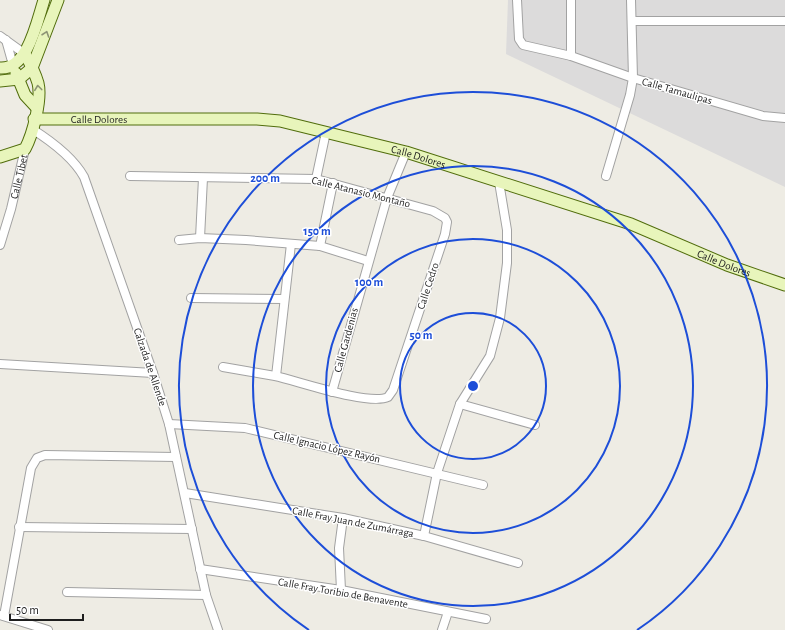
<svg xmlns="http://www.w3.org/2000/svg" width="785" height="630" viewBox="0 0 785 630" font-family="'Alegreya Sans',sans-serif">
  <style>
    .residential { fill: #dcdbdb }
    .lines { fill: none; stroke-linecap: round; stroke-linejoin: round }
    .street-casing { stroke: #a2a2a2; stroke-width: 10 }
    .secondary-casing { stroke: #516d0c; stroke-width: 13 }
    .street { stroke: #fff; stroke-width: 8 }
    .secondary { stroke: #e8f5bb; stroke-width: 11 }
    .oneway { stroke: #8d9474 }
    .ring { fill: none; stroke: #1d4ed8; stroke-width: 2 }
    .labels { text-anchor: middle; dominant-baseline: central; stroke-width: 3; stroke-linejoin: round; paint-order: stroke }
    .street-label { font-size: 11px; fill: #1e1e1e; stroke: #fff }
    .centre { fill: #1d4ed8; stroke: #fff; stroke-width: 2 }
    .ring-label { font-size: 12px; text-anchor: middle; font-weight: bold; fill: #1d4ed8; stroke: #fff; stroke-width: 3; stroke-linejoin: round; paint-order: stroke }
  </style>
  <rect width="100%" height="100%" fill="#eeece4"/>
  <!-- residential -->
  <polygon class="residential" points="508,0 785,0 785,187 506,54"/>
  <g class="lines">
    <defs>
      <g id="street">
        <polyline points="517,0 519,39 523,45 571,56 633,78 763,116 785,118"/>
        <polyline points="632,21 785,21"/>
        <polyline points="0,36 25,54"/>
        <polyline points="6,40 13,65"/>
        <polyline points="571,56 571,0"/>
        <path d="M 32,129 C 51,141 73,157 84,177 L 153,373 L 169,424 L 206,595 L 218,630"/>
        <path d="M 130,176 L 316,179 L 433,211 L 445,218 L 447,222 L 445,234 L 393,390 L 388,397 C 369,406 298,381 275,376 C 258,373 240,370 223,367"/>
        <polyline points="606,176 630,95 633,78 631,0"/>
        <polyline points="316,179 326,132"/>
        <polyline points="200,238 203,178"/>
        <polyline points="179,240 200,238 246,240 320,246 368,261"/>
        <path id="s1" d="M 0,245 L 11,209 L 25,149"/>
        <polyline points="320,246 333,183"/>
        <polyline points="191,298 284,299"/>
        <polyline points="0,364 153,373"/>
        <polyline points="276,376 291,244"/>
        <polyline points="332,392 387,198 406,152"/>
        <polyline points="460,404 535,425"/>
        <polyline points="169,424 245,428 483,485"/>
        <polyline points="185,493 343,518 424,536 518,563"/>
        <polyline points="19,527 192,529"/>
        <polyline points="424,536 437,473 460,404 490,356 500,318 507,263 507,230 499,182"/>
        <polyline points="200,569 341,590 486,619"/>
        <polyline points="341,590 339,548 343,518"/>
        <polyline points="67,592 206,595"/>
        <polyline points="0,615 48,630"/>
        <polyline points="4,616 31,468 37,458 45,455 176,457"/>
        <polyline points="442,630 448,612"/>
      </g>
      <g id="secondary">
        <path d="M 0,68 C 28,70 37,21 44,0"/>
        <polyline points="16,73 25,95 37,108"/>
        <polyline points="0,81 19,79 32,68 58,0"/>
        <path id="s2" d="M 34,119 L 257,119 L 280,121 L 406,152 L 631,224 L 727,265 L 785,285"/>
        <path d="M 0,157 L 25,149 C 33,134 42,99 38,83 C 35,73 30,63 25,54"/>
      </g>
    </defs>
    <!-- street casing -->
    <use href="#street" class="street-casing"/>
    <!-- secondary casing -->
    <use href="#secondary" class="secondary-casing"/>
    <!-- street -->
    <use href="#street" class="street"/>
    <!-- secondary -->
    <use href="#secondary" class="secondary"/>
  </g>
  <!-- one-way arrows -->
  <defs><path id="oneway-chevron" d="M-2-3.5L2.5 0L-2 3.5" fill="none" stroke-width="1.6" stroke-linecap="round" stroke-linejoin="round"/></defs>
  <g class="oneway">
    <use href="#oneway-chevron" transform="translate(46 34) rotate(-71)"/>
    <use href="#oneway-chevron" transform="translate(38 88) rotate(-97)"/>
  </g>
  <!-- distance rings -->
  <g class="ring">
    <circle cx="473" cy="386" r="73"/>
    <circle cx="473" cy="386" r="147"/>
    <circle cx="473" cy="386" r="220"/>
    <path d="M309 630A294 294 0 1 1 637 630"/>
  </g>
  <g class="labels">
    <!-- street labels -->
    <g class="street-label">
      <text transform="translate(677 91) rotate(16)">Calle Tamaulipas</text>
      <text stroke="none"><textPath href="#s2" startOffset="65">Calle Dolores</textPath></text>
      <text stroke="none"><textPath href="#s2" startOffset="389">Calle Dolores</textPath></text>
      <text stroke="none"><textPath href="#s1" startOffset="71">Calle Tibet</textPath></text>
      <text transform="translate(361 192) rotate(14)">Calle Atanasio Montaño</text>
      <text stroke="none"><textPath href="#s2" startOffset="713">Calle Dolores</textPath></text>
      <text transform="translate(428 286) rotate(-72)">Calle Cedro</text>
      <text transform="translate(346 340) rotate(-75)">Calle Gardenias</text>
      <text transform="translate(150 367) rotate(71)">Calzada de Allende</text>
      <text transform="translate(327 447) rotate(13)">Calle Ignacio López Rayón</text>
      <text transform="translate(353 522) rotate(11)">Calle Fray Juan de Zumárraga</text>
      <text transform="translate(343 593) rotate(10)">Calle Fray Toribio de Benavente</text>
    </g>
  </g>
  <circle cx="473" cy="386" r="6" class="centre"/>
  <g class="ring-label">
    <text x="265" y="182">200 m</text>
    <text x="317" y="235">150 m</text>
    <text x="369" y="286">100 m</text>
    <text x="421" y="339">50 m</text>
  </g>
  <!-- scale -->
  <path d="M10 614v6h73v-6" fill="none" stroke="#1e1e1e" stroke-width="2"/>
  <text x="16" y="614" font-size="12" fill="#1e1e1e" stroke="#ffffff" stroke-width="3" paint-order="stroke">50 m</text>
</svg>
